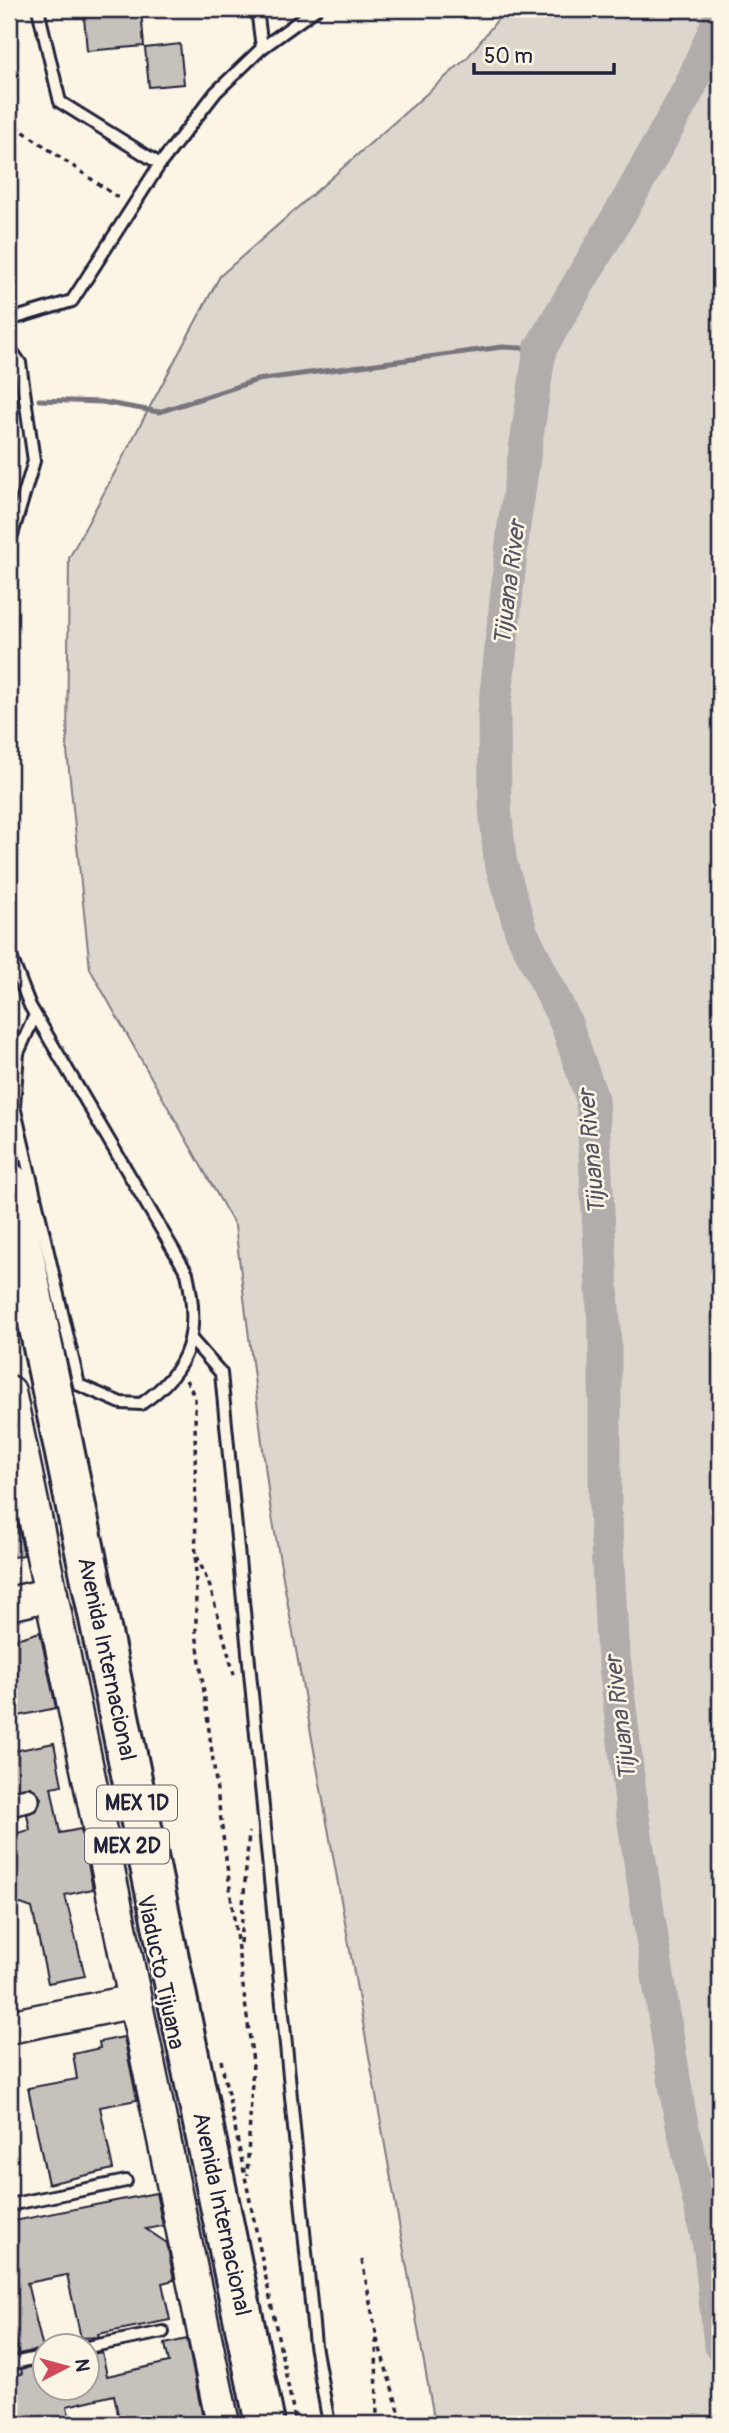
<svg xmlns="http://www.w3.org/2000/svg" width="729" height="2433" viewBox="0 0 729 2433" font-family="Pangolin,sans-serif">
  <style>
    .green { fill: #dcd6cc; stroke: #7f7c84; stroke-width: 2 }
    .lines { fill: none; stroke-linecap: round; stroke-linejoin: round }
    .stream { stroke: #78757e; stroke-width: 5 }
    .river { stroke: #b2adab; stroke-width: 33 }
    .building { fill: #c6c1bb; stroke: #22223b; stroke-width: 2 }
    .lane-casing { stroke: #22223b; stroke-width: 16 }
    .street-casing { stroke: #22223b; stroke-width: 28 }
    .secondary-casing { stroke: #22223b; stroke-width: 37 }
    .highway-casing { stroke: #22223b; stroke-width: 44 }
    .path { stroke: #22223b; stroke-width: 3.5; stroke-dasharray: 5 5; stroke-linecap: butt }
    .lane { stroke: #fcf5e5; stroke-width: 10 }
    .street { stroke: #fcf5e5; stroke-width: 23 }
    .secondary { stroke: #fcf5e5; stroke-width: 32 }
    .highway { stroke: #fcf5e5; stroke-width: 38 }
    .labels { text-anchor: middle; dominant-baseline: central; stroke-width: 5; stroke-linejoin: round; paint-order: stroke }
    .shield { fill: #fcf5e5; stroke: #63616e; stroke-width: 2 }
    .shield-label { font-size: 21px; font-weight: bold; fill: #22223b }
    .street-label { font-size: 23px; fill: #22223b; stroke: #fcf5e5 }
    .water-label { font-size: 24px; font-style: italic; fill: #545362; stroke: #fcf5e5 }
  </style>
  <rect width="100%" height="100%" fill="#fcf5e5"/>
  <filter id="ink" filterUnits="userSpaceOnUse"><feTurbulence type="fractalNoise" baseFrequency=".0143" numOctaves="2"/><feDisplacementMap in="SourceGraphic" scale="14" xChannelSelector="R" yChannelSelector="G"/><feConvolveMatrix kernelMatrix="1 2 1 2 8 2 1 2 1" color-interpolation-filters="sRGB"/></filter>
  <g filter="url(#ink)">
    <!-- green -->
    <polygon class="green" points="506,9 720,9 720,2424 435,2424 270,1505 235,1226 90,969 67,751 69,558 220,276 467,58"/>
    <g class="lines">
      <!-- stream -->
      <g class="stream">
        <polyline points="39,400 102,402 159,412 257,380 502,347 540,349"/>
        <polyline points="9,406 9,405"/>
      </g>
      <!-- river -->
      <polyline class="river" points="720,17 689,89 629,198 540,349 514,525 494,713 495,806 500,860 521,931 566,1023 592,1099 605,1343 605,1507 612,1640 632,1810 679,2110 710,2251 720,2345"/>
    </g>
    <!-- building -->
    <g class="building">
      <polygon points="102,9 141,9 144,46 87,51 84,17 102,15"/>
      <polygon points="180,44 184,84 149,87 145,48"/>
      <polygon points="9,1481 24,1555 13,1557 9,1535"/>
      <polygon points="40,1632 56,1708 9,1718 9,1641"/>
      <polygon points="54,1743 62,1785 51,1787 60,1833 81,1829 93,1889 65,1895 85,1976 48,1983 32,1908 21,1904 9,1907 9,1835 30,1830 27,1814 37,1810 41,1798 31,1787 9,1790 9,1752"/>
      <polygon points="124,2037 137,2100 100,2107 113,2169 48,2184 28,2088 77,2079 73,2054 100,2048 99,2042"/>
      <polygon points="156,2193 163,2226 146,2229 167,2243 174,2280 162,2283 170,2320 98,2334 99,2337 81,2338 67,2275 27,2283 43,2349 18,2354 9,2312 9,2222"/>
      <polygon points="187,2339 204,2424 120,2424 114,2395 67,2406 71,2424 9,2424 9,2376 22,2374 21,2369 46,2364 46,2388 88,2388 88,2355 102,2352 107,2376 169,2362 165,2344"/>
    </g>
    <g class="lines">
      <defs>
        <g id="lane">
          <polyline points="38,9 60,102 160,164"/>
          <polyline points="257,9 262,48"/>
          <polyline points="9,320 72,301 160,164 216,92 262,48 316,9"/>
          <polyline points="9,347 20,363 34,461 9,545"/>
          <path d="M 9,952 L 30,1006 L 187,1273 C 200,1331 192,1369 141,1404 L 121,1403 L 79,1385 L 14,1106 L 18,1053 L 35,1015"/>
          <polyline points="192,1340 221,1373 315,2345 329,2424"/>
          <polyline points="9,2205 126,2181"/>
          <polyline points="88,2347 163,2332"/>
          <polyline points="9,2364 46,2356"/>
        </g>
        <polyline id="street" points="9,1804 27,1800"/>
        <g id="secondary">
          <polyline points="9,1392 223,2424"/>
          <polyline points="9,1604 51,1594"/>
          <polyline points="9,2027 135,2001"/>
        </g>
        <polyline id="highway" points="9,1182 265,2424"/>
      </defs>
      <!-- lane casing -->
      <use href="#lane" class="lane-casing"/>
      <!-- street casing -->
      <use href="#street" class="street-casing"/>
      <!-- secondary casing -->
      <use href="#secondary" class="secondary-casing"/>
      <!-- highway casing -->
      <use href="#highway" class="highway-casing"/>
      <!-- path -->
      <g class="path">
        <polyline points="9,118 24,132 120,199"/>
        <polyline points="186,1380 195,1397 196,1632 253,2062 247,2175"/>
        <polyline points="197,1556 210,1587 235,1678"/>
        <polyline points="240,1943 249,1832"/>
        <polyline points="221,2060 296,2424"/>
        <polyline points="362,2260 376,2333 377,2424"/>
        <polyline points="377,2339 403,2424"/>
      </g>
      <!-- lane -->
      <use href="#lane" class="lane"/>
      <!-- street -->
      <use href="#street" class="street"/>
      <!-- secondary -->
      <use href="#secondary" class="secondary"/>
      <!-- highway -->
      <use href="#highway" class="highway"/>
    </g>
  </g>
  <g class="labels">
    <!-- shield labels -->
    <g class="shield">
      <rect x="97" y="1785.5" width="80" height="35" rx="5"/>
      <rect x="85" y="1828.5" width="84" height="35" rx="5"/>
    </g>
    <g class="shield-label">
      <text x="137" y="1803">MEX 1D</text>
      <text x="127" y="1846">MEX 2D</text>
    </g>
    <!-- street labels -->
    <g class="street-label">
      <text transform="translate(107 1659) rotate(78)">Avenida Internacional</text>
      <text transform="translate(161 1972) rotate(78)">Viaducto Tijuana</text>
      <text transform="translate(222 2214) rotate(78)">Avenida Internacional</text>
    </g>
    <!-- water labels -->
    <g class="water-label">
      <text transform="translate(510 583) rotate(-83)">Tijuana River</text>
      <text transform="translate(592 1152) rotate(-95)">Tijuana River</text>
      <text transform="translate(621 1718) rotate(-97)">Tijuana River</text>
    </g>
  </g>
  <!-- margin -->
  <rect width="729" height="2433" fill="none" stroke="#fcf5e5" stroke-width="35"/>
  <rect x="18" y="18" width="694" height="2398" fill="none" stroke="#22223b" stroke-width="2.5" filter="url(#ink)"/>
  <!-- north arrow -->
  <g transform="translate(66 2367) rotate(84)"><circle r="33" fill="#fcf5e5" stroke="#a5a1a1" stroke-width="2"/>
  <path d="M0-5L12 26L0 18L-12 26Z" fill="#d1495b"/>
  <text y="-10" font-size="19" font-weight="bold" text-anchor="middle" fill="#22223b">N</text>
  </g>
  <!-- scale -->
  <path d="M474 63v10h140v-10" fill="none" stroke="#22223b" stroke-width="3.5"/>
  <text x="484" y="63" font-size="21" fill="#22223b" stroke="#fcf5e5" stroke-width="5" paint-order="stroke">50 m</text>
</svg>
